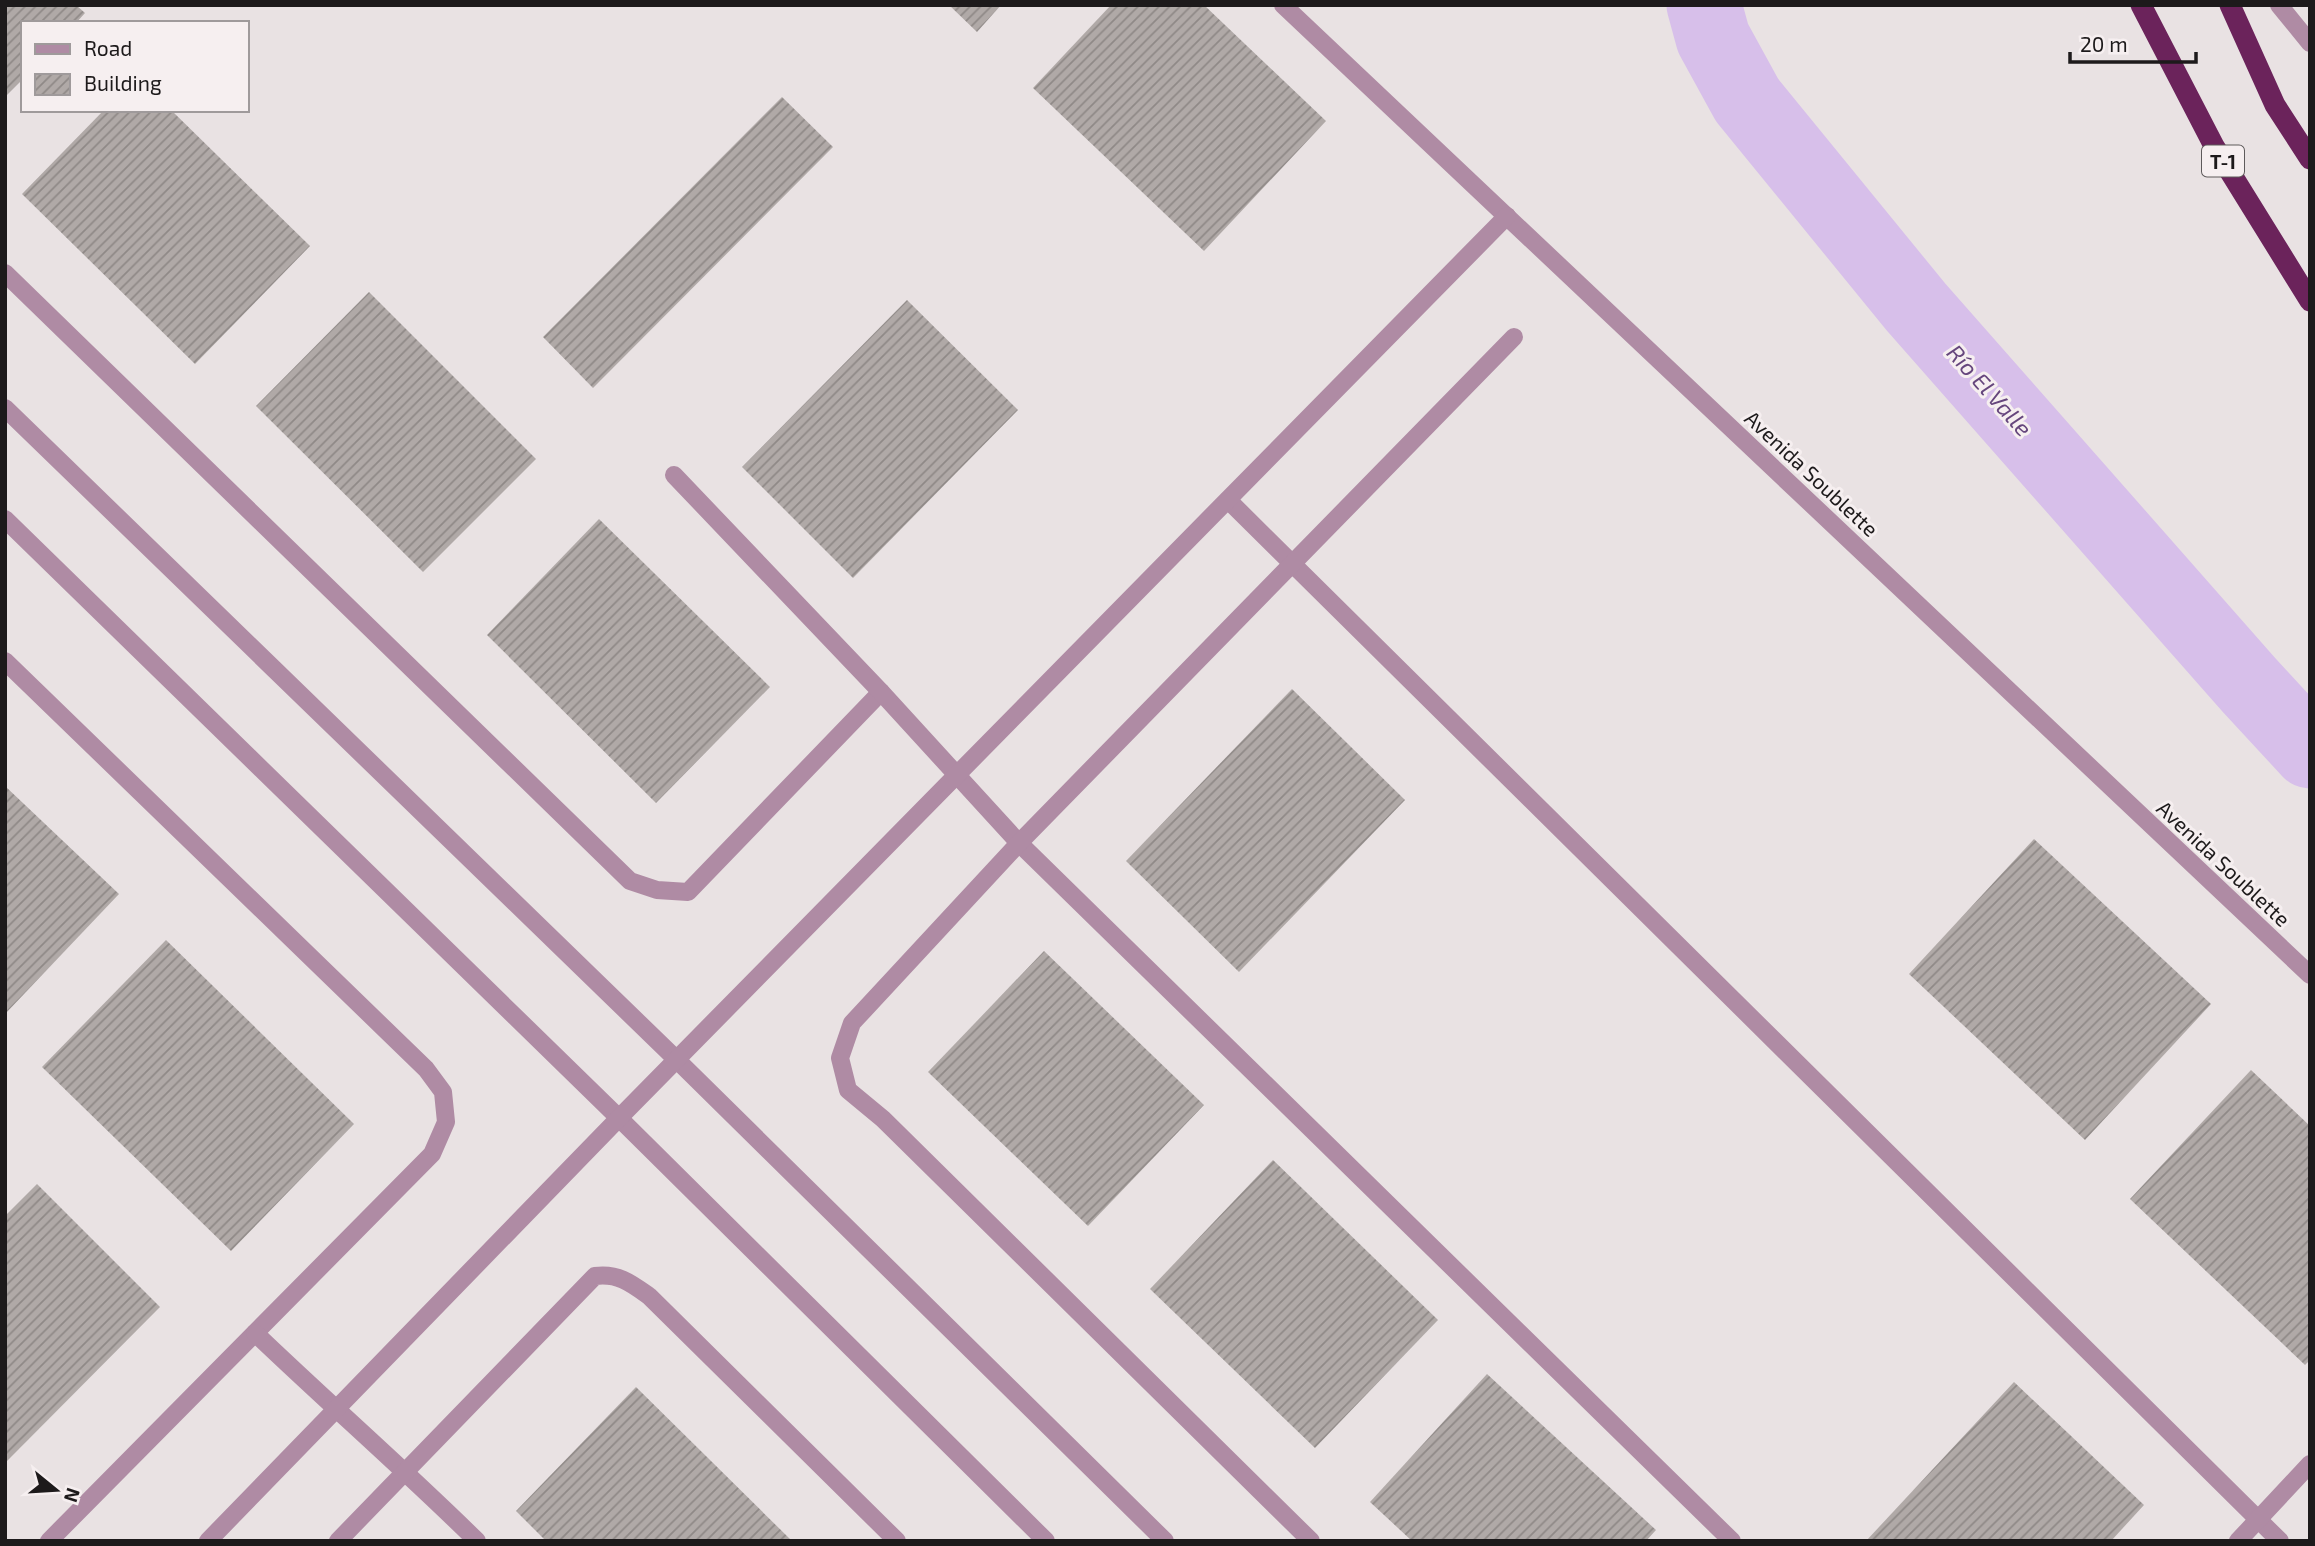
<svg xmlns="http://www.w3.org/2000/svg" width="2315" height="1546" viewBox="0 0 2315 1546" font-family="'Exo 2',sans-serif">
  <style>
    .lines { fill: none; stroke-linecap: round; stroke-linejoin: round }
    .river { stroke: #d7bfea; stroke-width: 75 }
    .building { fill: url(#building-hatch) }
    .minor { stroke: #af8ba4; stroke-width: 18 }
    .highway { stroke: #6b235b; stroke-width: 21 }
    .labels { text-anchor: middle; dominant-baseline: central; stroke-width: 6; stroke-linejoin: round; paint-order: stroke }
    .shield { fill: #f6eff0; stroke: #5e5a5b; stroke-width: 2 }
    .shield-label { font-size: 19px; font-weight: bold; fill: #1d1a1b }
    .street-label { font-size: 21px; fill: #1d1a1b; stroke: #f6eff0 }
    .water-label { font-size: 23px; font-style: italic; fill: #66467d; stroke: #f6eff0 }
  </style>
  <defs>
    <pattern id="building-hatch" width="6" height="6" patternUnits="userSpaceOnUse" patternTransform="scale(1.75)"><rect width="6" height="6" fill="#b0a9a7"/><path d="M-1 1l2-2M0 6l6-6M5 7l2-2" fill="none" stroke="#8f8987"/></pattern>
  </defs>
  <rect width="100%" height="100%" fill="#e9e2e3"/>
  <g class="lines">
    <!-- river -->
    <polyline class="river" points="1704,5 1713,38 1747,100 1916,307 2249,685 2310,751"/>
  </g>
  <!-- building -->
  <g class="building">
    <polygon points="5,5 76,5 85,13 76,23 23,23 23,79 5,97"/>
    <polygon points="949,5 1001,5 977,32"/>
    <polygon points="1111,5 1204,5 1326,121 1204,251 1033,88"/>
    <polygon points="782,97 833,147 593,388 543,337"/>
    <polygon points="104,110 171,110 310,246 195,364 22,194"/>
    <polygon points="369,292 536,459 423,572 256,406"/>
    <polygon points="907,300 1018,410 853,578 742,467"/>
    <polygon points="599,519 770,687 656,803 487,635"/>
    <polygon points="1292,689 1405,800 1239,972 1126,861"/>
    <polygon points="5,786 119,894 5,1014"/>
    <polygon points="2034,839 2211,1004 2085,1140 1909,974"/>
    <polygon points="166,940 354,1124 231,1251 42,1067"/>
    <polygon points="1044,951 1204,1105 1088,1226 928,1072"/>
    <polygon points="2251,1070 2310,1126 2310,1360 2305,1365 2130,1199"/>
    <polygon points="1273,1160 1438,1320 1315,1448 1150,1289"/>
    <polygon points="37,1184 160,1307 5,1463 5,1216"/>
    <polygon points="1487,1374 1656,1530 1646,1541 1412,1541 1370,1502"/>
    <polygon points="2014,1382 2144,1505 2111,1541 1866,1541"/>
    <polygon points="636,1387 792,1541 546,1541 516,1511"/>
  </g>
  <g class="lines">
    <!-- minor -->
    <g class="minor">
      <polyline points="1283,5 2310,975"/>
      <polyline points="2279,5 2310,43"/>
      <polyline points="5,273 630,881 657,890 688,892 881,692"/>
      <polyline points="5,408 677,1060 1165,1541"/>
      <polyline points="674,475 881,692 1019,843 1732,1541"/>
      <polyline points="1228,500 2280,1541"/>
      <polyline points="5,519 619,1118 1046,1541"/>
      <polyline points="5,661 426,1069 443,1092 446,1122 432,1154 49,1541"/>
      <path d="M 255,1333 C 328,1403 405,1470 477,1541"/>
      <polyline points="208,1541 619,1118 1507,216"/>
      <path d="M 338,1541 L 595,1276 C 618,1273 631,1283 649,1296 L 897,1541"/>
      <polyline points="1311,1541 883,1119 848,1090 840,1058 852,1023 1019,843 1514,337"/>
      <polyline points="2238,1541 2310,1464"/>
    </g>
    <!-- highway -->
    <g class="highway">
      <polyline points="2141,5 2214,146 2310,301"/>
      <polyline points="2230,5 2275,105 2310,159"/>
    </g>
  </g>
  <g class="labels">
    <!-- shield labels -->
    <rect class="shield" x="2202" y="145.5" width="42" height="31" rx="5"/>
    <g class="shield-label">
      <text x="2223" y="161">T-1</text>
    </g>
    <!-- street labels -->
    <g class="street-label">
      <text transform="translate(1812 473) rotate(43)">Avenida Soublette</text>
      <text transform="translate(2224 863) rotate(43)">Avenida Soublette</text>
    </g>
    <!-- water labels -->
    <g class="water-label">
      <text transform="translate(1990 390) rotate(48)">Río El Valle</text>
    </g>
  </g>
  <!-- border -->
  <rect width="2315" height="1546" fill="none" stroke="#1d1a1b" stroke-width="14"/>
  <!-- legend -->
  <rect x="21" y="21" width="228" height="91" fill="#f6eff0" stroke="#9f9a9b" stroke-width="2"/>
  <rect x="35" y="44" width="35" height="10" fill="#af8ba4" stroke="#9f9a9b" stroke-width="2"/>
  <text x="84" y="56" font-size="21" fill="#1d1a1b">Road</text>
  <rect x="35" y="74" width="35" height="21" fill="url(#building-hatch)" stroke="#9f9a9b" stroke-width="2"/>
  <text x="84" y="91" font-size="21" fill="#1d1a1b">Building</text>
  <!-- north arrow -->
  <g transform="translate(56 1490) rotate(108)" stroke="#f6eff0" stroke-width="5" paint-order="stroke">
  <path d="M0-5L12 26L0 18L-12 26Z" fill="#1d1a1b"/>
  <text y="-10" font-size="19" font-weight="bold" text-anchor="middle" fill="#1d1a1b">N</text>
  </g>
  <!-- scale -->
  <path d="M2070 52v10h126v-10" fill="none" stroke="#1d1a1b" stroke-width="3.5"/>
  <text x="2080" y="52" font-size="21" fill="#1d1a1b" stroke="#f6eff0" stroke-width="5" paint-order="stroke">20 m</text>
</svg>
